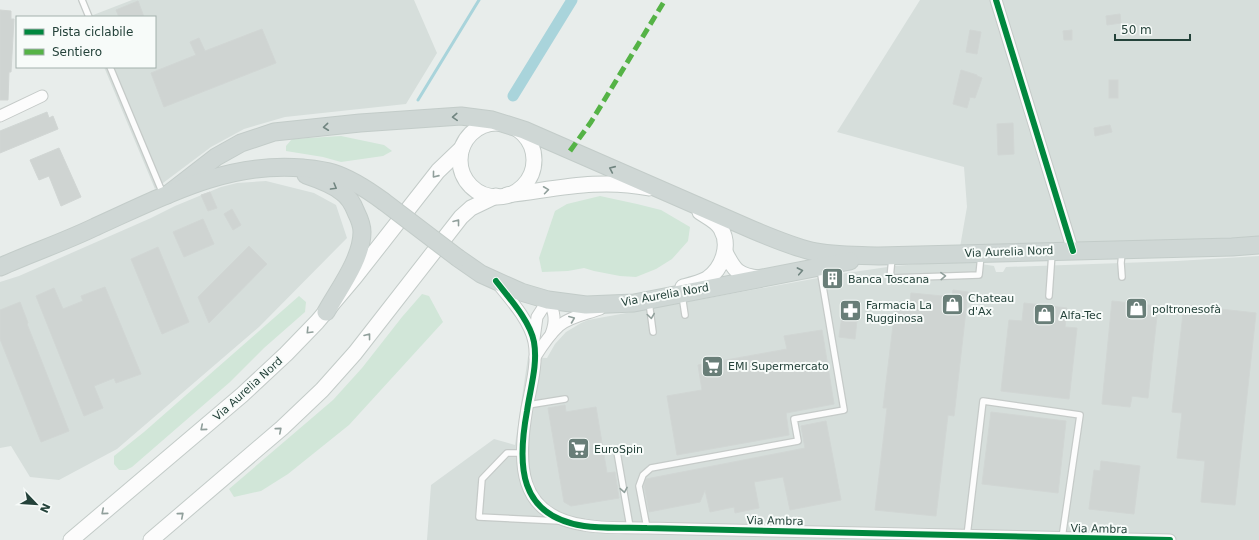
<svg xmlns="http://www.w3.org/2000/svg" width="1259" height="540" viewBox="0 0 1259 540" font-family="'DejaVu Sans',sans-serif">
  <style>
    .built { fill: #d6dedb }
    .green { fill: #d1e6d8 }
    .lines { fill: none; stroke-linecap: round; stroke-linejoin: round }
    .stream { stroke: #a9d4db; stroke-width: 3 }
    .canal { stroke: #a9d4db; stroke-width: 11 }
    .building { fill: #cfd4d2; stroke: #d1d6d4 }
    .lane-casing { stroke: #c5cac8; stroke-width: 8 }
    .street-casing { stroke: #c5cac8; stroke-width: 13 }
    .secondary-casing { stroke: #c3cbc8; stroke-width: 17 }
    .primary-casing { stroke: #c3ccc9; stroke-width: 19 }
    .lane { stroke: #fcfcfc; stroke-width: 5.5 }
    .street { stroke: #fcfcfc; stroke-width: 11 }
    .secondary { stroke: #fcfcfc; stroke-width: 15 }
    .primary { stroke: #cfd7d5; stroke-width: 17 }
    .primary-bridge-casing { stroke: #c3ccc9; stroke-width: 19; stroke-linecap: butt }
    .primary-bridge { stroke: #cfd7d5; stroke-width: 17 }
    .quiet { stroke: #55b346; stroke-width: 5; stroke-dasharray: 10 5; stroke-linecap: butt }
    .cycleway-casing { stroke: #f7fbf9; stroke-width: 8 }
    .cycleway { stroke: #00873e; stroke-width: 6 }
    .oneway { stroke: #718580 }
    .oneway2 { stroke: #909f9b }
    .labels { text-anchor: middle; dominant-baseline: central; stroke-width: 4; stroke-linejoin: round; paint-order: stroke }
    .street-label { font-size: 11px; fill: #24423a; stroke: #f7fbf9 }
    .poi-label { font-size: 11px; fill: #24423a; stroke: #f7fbf9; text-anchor: start }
  </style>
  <rect width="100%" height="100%" fill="#e8edeb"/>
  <!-- built -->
  <g class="built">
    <polygon points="132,0 414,0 437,53 406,104 285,117 244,129 211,147 155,189 104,67 155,67 155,17 88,17"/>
    <polygon points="920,0 1259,0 1259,239 960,247 967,207 964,167 837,132"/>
    <polygon points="266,181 314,193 336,205 347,238 259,327 117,449 59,480 30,477 11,446 0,448 0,282 19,276 151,218 175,206 221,187 237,183"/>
    <polygon points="1259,256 1259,540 427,540 431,485 494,439 515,445 528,357 547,358 555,344 566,332 581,323 588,320 840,274 894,266 933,263 975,263 994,266 996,272 1003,272 1006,267 1177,261"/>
  </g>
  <!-- green -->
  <g class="green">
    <polygon points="341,136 384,145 392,151 383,156 341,162 323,157 286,151 286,146 292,139"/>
    <polygon points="600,196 637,204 661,210 690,227 688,241 672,259 656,269 636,277 620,276 594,271 584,268 568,271 542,272 539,258 555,211 567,204"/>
    <polygon points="422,294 429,296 443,322 349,425 288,474 261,491 234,497 229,489 333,400 362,368 402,317"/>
    <polygon points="299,296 306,302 305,312 264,348 230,382 132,467 126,470 119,470 114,464 114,456 144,432"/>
  </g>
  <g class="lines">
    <!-- stream -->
    <polyline class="stream" points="418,100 479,0"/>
    <!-- canal -->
    <polyline class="canal" points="513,96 572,0"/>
  </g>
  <!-- building -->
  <g class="building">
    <polygon points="138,1 144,17 119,17 116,10"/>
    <polygon points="0,10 11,11 11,19 14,19 11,72 9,72 8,100 0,100"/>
    <polygon points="1120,14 1121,23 1107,25 1106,16"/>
    <polygon points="262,29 276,63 164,107 151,73 196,55 190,42 199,38 205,51"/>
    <polygon points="970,30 981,32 977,54 966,52"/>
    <polygon points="1072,30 1072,40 1064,40 1063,31"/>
    <polygon points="961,70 977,75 977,76 982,78 975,98 970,97 967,108 953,104"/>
    <rect x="1109" y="80" width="9" height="18"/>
    <polygon points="47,112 49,118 53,116 58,129 0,153 0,131"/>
    <polygon points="1013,123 1014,154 998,155 997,124"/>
    <polygon points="1110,125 1112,132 1095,136 1094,128"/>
    <polygon points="59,148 81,197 61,206 49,176 39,180 30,160"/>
    <polygon points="210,192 217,208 208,211 201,195"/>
    <polygon points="232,209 241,225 233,230 224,214"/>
    <polygon points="203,219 214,244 184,257 173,232"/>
    <polygon points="249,246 267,264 209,323 198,297"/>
    <polygon points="158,247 189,322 162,334 131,259"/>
    <polygon points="105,287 141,374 116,383 114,378 94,386 103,408 84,416 36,296 54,288 63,309 83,301 81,296"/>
    <polygon points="953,290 968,292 954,416 948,415 936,516 875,510 887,408 883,408 896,301 910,303 911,293 952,297"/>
    <polygon points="1112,301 1158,306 1148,398 1132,396 1130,407 1102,404"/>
    <polygon points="20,302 28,323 27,324 69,431 41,442 0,339 0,310"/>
    <polygon points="1024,303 1067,308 1065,327 1077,328 1069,399 1001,391 1009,320 1022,321"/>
    <polygon points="1184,305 1256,313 1235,505 1201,502 1205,461 1177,458 1182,413 1172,412"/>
    <polygon points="843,308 858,310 855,339 839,337"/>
    <polygon points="822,330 834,404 786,413 789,435 677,455 667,396 702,390 698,365 787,349 784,336"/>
    <polygon points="565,405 566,412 596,407 607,473 615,472 619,498 571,506 564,502 548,408"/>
    <polygon points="991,412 1066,421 1058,493 982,484"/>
    <polygon points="826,421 841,500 790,510 783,477 754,482 759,508 735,513 734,507 710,512 705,490 700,502 649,512 644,485 646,479 805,448 801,426"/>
    <polygon points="1101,461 1140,466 1134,514 1089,509 1094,470 1100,471"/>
  </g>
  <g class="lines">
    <defs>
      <g id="lane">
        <polyline points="82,0 89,17"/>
        <polyline points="110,67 163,194"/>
        <polyline points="1122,252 1121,263 1122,277"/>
        <polyline points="892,258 890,278 979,275 981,255"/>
        <polyline points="682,295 685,315"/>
        <polyline points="1049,296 1052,253"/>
        <polyline points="649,302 653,332"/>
        <polyline points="528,405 565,399"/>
        <polyline points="617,452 630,527"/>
        <polyline points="522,453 507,453 482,479 479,517 560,521"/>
        <polyline points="647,528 639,486 643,475 651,468 798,441 794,419 844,410 820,269"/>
        <polyline points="967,536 983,401 1080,415 1062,538"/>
      </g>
      <g id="street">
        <polyline points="996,0 1073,251"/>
        <polyline points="0,116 42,96"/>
        <path d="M 497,283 C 510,299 530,321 534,342 C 538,363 531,387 527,408 C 518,462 516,515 584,525 C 604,529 626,527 647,528 L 1170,540"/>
        <path d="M 534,339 L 537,317 L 548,300 C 555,312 556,321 551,334"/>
        <path d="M 535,357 C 542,346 549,335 559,326 C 569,317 587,314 600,309"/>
      </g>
      <g id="secondary">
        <circle cx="497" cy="160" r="37"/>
        <path d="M 507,195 C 557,189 599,178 649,188"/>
        <path d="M 725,252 C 734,270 738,276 759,278"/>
        <path d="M 683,287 C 691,285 700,283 707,279 C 722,269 731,246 721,229 C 717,221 707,217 700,212"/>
        <polyline points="71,540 242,395 286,354 317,322 355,277 438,171 462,148"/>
        <polyline points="151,540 282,428 322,390 355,353 461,217 471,208 496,196"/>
      </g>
      <g id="primary">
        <path d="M 306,175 C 318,179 332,184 342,192 C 349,197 353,204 356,212 C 359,218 362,225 362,232 C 362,259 338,290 326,312"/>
        <path d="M 167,195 L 216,157 L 241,143 L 274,132 L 360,123 L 461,116 L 492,120 L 524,130 L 753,230 C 772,238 791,246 811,251 C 833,256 857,255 879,256 L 1232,247 L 1259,245"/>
        <polyline points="458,258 481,274 521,292 548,300 586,305 634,303 850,261"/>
        <path d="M 0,267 C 31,253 64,242 95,227 C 162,197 227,161 303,168 C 313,169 324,170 333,173 C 352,179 368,190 383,201"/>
      </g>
    </defs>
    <!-- lane casing -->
    <use href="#lane" class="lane-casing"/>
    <!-- street casing -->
    <use href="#street" class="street-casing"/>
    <!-- secondary casing -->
    <use href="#secondary" class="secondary-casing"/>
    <!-- primary casing -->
    <use href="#primary" class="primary-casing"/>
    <!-- lane -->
    <use href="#lane" class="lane"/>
    <!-- street -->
    <use href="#street" class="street"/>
    <!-- secondary -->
    <use href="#secondary" class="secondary"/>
    <!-- primary -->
    <use href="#primary" class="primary"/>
    <defs>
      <polyline id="primary-bridge" points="383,201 458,258"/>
    </defs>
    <!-- primary-bridge casing -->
    <use href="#primary-bridge" class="primary-bridge-casing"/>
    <!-- primary-bridge -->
    <use href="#primary-bridge" class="primary-bridge"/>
    <!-- quiet -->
    <polyline class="quiet" points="570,151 591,122 665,0"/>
    <defs>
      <g id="cycleway">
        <polyline points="996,0 1073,251"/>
        <path d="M 496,281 C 509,298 530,321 534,342 C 538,365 530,389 527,411 C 517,465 518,516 584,526 C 604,529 626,527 647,528 L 1170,540"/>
      </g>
    </defs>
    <!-- cycleway casing -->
    <use href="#cycleway" class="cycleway-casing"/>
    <!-- cycleway -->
    <use href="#cycleway" class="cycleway"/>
  </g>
  <!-- one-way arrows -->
  <defs><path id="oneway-chevron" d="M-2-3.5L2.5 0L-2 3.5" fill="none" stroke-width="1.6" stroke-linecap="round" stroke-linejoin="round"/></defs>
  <g class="oneway">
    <use href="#oneway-chevron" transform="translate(455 117) rotate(177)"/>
    <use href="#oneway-chevron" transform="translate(326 127) rotate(174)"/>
    <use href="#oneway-chevron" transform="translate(612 169) rotate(-156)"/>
    <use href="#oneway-chevron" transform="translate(334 187) rotate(30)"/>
    <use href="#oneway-chevron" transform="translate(800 271) rotate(-11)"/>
  </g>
  <g class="oneway2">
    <use href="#oneway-chevron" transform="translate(435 175) rotate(129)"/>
    <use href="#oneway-chevron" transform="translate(546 190) rotate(-8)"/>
    <use href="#oneway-chevron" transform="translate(457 222) rotate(-52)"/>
    <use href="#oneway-chevron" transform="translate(943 276) rotate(-2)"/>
    <use href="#oneway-chevron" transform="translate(651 316) rotate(82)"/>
    <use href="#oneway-chevron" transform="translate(572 319) rotate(-22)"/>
    <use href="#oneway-chevron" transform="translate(309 331) rotate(134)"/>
    <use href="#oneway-chevron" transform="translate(368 336) rotate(-52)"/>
    <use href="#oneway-chevron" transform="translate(203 428) rotate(140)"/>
    <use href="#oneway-chevron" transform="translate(279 430) rotate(-41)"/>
    <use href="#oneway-chevron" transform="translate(624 490) rotate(80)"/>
    <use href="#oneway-chevron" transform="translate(104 512) rotate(140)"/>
    <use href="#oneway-chevron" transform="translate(181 515) rotate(-40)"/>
  </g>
  <!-- icons -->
  <defs>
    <symbol id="building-square" viewBox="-11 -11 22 22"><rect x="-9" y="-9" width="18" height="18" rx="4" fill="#697e78" stroke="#f7fbf9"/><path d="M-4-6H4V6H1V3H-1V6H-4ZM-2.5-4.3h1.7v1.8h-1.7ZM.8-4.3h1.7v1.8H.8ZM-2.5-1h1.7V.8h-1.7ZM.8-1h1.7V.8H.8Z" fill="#fff"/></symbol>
    <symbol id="shop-square" viewBox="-11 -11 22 22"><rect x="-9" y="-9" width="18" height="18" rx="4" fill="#697e78" stroke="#f7fbf9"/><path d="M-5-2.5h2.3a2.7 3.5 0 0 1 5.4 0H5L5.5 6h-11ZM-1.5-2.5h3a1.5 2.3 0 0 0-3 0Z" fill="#fff"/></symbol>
    <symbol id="pharmacy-square" viewBox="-11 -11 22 22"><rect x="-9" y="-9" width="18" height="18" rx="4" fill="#697e78" stroke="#f7fbf9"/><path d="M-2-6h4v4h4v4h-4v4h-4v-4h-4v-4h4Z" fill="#fff"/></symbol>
    <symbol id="supermarket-square" viewBox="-11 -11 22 22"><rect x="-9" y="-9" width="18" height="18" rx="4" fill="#697e78" stroke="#f7fbf9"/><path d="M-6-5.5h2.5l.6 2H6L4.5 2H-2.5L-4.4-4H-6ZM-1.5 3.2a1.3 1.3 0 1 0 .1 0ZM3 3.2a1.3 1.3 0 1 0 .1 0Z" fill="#fff"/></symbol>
  </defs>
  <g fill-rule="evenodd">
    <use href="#building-square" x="820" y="266" width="25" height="25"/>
    <use href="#shop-square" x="940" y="292" width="25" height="25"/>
    <use href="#shop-square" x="1124" y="296" width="25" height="25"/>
    <use href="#pharmacy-square" x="838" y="298" width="25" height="25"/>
    <use href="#shop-square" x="1032" y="302" width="25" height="25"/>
    <use href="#supermarket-square" x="700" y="354" width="25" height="25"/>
    <use href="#supermarket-square" x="566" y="436" width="25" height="25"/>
  </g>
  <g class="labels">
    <!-- street labels -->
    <g class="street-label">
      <text transform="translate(1009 252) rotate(-2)">Via Aurelia Nord</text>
      <text transform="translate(665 295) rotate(-10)">Via Aurelia Nord</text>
      <text transform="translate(248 389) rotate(-42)">Via Aurelia Nord</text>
      <text transform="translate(775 521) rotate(1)">Via Ambra</text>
      <text transform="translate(1099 529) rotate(1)">Via Ambra</text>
    </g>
    <!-- poi labels -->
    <g class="poi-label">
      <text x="848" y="279">Banca Toscana</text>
      <text x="968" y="298">Chateau<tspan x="968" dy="13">d'Ax</tspan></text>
      <text x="866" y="305">Farmacia La<tspan x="866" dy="13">Rugginosa</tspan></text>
      <text x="1152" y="309">poltronesofà</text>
      <text x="1060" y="315">Alfa-Tec</text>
      <text x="728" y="366">EMI Supermercato</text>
      <text x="594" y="449">EuroSpin</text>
    </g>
  </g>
  <!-- legend -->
  <rect x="16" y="16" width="140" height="52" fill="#f7fbf9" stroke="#a3b1ad"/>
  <rect x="24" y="29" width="20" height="6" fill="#00873e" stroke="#a3b1ad"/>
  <text x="52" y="36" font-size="12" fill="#24423a">Pista ciclabile</text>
  <rect x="24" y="49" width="20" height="6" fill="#55b346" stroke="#a3b1ad"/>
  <text x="52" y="56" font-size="12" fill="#24423a">Sentiero</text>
  <!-- north arrow -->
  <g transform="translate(36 504) rotate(115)" stroke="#f7fbf9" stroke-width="3" paint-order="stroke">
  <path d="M0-3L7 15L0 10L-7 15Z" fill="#24423a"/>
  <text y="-6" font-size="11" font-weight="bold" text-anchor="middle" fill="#24423a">N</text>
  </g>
  <!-- scale -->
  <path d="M1115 34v6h75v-6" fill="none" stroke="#24423a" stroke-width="2"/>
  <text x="1121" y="34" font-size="12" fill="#24423a" stroke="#f7fbf9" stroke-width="3" paint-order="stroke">50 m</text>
</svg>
